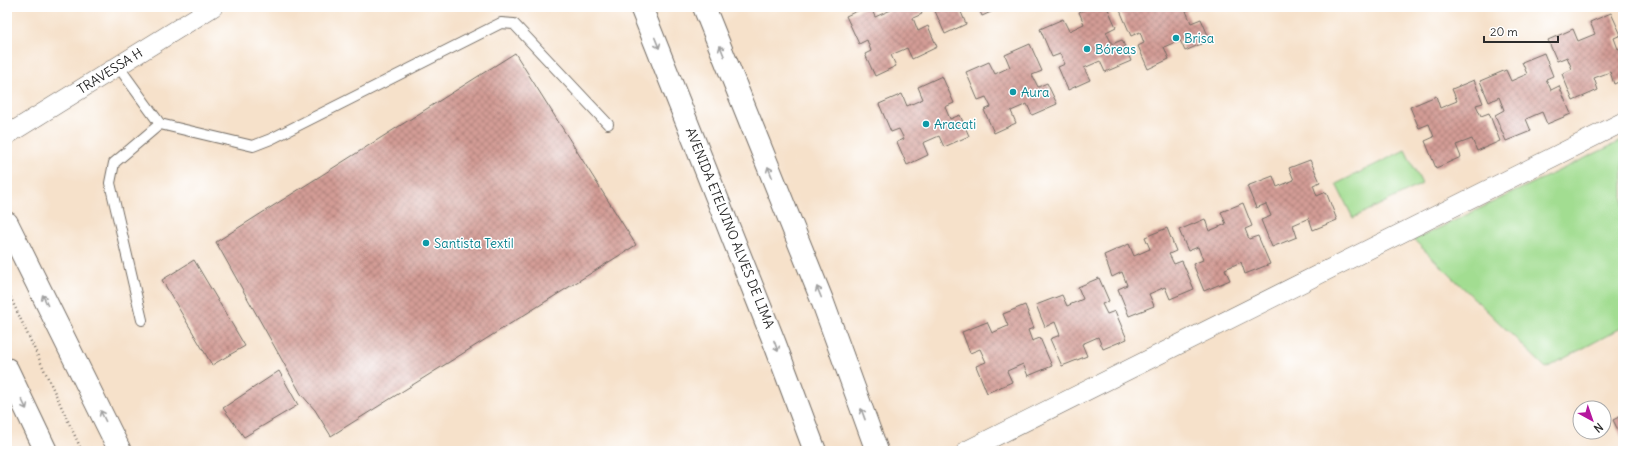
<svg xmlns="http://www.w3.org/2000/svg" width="1630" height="458" viewBox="0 0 1630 458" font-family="Delius,sans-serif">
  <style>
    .grass { fill: #a2dd91; stroke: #66845e }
    .building { fill: url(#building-cross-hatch) }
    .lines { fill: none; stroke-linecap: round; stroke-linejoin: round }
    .lane-casing { stroke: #726b63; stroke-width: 12 }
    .street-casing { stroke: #726b63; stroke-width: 20 }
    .secondary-casing { stroke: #726b63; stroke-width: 24 }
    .path { stroke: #726b63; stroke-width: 2.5; stroke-dasharray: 1 3; stroke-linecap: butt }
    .lane { stroke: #fff; stroke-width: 10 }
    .street { stroke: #fff; stroke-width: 19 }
    .secondary { stroke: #fff; stroke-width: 22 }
    .oneway { stroke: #a0a0a0 }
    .culture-dot { fill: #0f9aa8; stroke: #fff; stroke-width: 1.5 }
    .labels { text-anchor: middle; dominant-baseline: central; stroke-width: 3; stroke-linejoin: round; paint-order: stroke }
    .culture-label { font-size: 13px; fill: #0d838f; stroke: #fff; text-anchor: start }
    .street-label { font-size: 13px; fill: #2b2b2b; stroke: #fff }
  </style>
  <defs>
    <pattern id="building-cross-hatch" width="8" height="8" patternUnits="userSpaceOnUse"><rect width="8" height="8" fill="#d39c95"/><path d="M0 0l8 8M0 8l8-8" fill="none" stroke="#ab7f7a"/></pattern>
  </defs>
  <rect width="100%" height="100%" fill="#fff"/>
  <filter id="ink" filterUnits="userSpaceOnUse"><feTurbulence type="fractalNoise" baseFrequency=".025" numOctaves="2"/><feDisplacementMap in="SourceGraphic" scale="8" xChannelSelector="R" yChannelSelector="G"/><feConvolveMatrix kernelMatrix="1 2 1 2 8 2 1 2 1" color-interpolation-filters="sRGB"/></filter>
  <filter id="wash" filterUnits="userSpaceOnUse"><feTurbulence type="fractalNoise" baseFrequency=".012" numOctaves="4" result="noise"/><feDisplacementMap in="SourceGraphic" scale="16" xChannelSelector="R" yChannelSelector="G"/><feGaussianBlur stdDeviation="0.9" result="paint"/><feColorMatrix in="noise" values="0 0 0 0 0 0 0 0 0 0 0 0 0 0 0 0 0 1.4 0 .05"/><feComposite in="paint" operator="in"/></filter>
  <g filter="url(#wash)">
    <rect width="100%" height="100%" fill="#f6e1ca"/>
    <!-- grass -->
    <g class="grass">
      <polygon points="1623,140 1623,327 1546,368 1414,240"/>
      <polygon points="1405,150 1422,184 1353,218 1336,184"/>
    </g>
    <g id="blocks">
      <!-- building -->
      <g class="building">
        <polygon points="866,7 871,7 875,17 891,10 890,7 919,7 922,14 913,18 918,31 928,26 937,47 912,59 907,48 891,55 896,66 875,76 865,54 871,51 867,40 859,44 846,16"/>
        <polygon points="941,7 972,7 961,12 966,24 945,34 935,11"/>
        <polygon points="978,7 1002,7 982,16"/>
        <polygon points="1090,7 1107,7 1116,27 1106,32 1112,44 1122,40 1131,61 1105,72 1100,61 1084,68 1090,80 1068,90 1058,67 1065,64 1060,54 1052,57 1040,29 1063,19 1069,31 1084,24 1079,12"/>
        <polygon points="1121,7 1147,7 1148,9 1153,7 1194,7 1186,11 1191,23 1201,19 1210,40 1185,51 1180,40 1164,47 1169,59 1148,69 1138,46 1144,43 1140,32 1131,36 1119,8"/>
        <polygon points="1611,13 1621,35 1614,38 1618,49 1623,47 1623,80 1614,84 1610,72 1594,78 1598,90 1573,101 1562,74 1572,69 1567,57 1557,61 1548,40 1573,29 1578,41 1595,34 1590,22"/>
        <polygon points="1030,44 1042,71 1032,75 1038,87 1047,83 1057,104 1032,115 1027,104 1011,111 1016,123 994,133 984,110 991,107 986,97 978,100 966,72 989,62 995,74 1010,67 1005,55"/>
        <polygon points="515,53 636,245 331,436 315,410 301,394 216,242"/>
        <polygon points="1544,53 1553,76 1546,79 1551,90 1559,86 1571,114 1547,124 1542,112 1526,119 1531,131 1506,141 1495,115 1504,110 1499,97 1489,102 1480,81 1506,70 1511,81 1527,74 1522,62"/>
        <polygon points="942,76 954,103 945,107 950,119 960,115 969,136 944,147 939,136 923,143 928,155 907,165 897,142 904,139 899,129 891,132 879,104 902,94 907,106 923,99 918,87"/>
        <polygon points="1474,80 1483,103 1476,105 1481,116 1489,113 1500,141 1477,151 1472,139 1456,145 1461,157 1436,168 1425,141 1434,137 1429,124 1419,128 1410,107 1436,96 1440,108 1457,101 1452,89"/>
        <polygon points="1310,160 1320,182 1313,185 1317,196 1326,192 1337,220 1313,230 1309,218 1293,225 1297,237 1272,247 1261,220 1271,216 1266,204 1256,208 1247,186 1273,176 1277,187 1294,180 1289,168"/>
        <polygon points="1243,203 1252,226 1245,229 1249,239 1258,236 1270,264 1245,274 1241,262 1225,269 1230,280 1204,291 1193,264 1203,260 1198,247 1188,251 1179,230 1205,219 1209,231 1226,224 1221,212"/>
        <polygon points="1167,228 1176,251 1169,254 1174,264 1182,261 1194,289 1170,299 1165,287 1149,294 1154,306 1129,316 1118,289 1127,285 1122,272 1112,277 1104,255 1129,244 1134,256 1150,249 1145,237"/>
        <polygon points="194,260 245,346 212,365 162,280"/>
        <polygon points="1099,278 1109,301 1102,304 1107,314 1115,311 1127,339 1103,349 1098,337 1082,344 1087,356 1062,366 1050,339 1060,335 1055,322 1045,327 1036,305 1062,295 1067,306 1083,299 1078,287"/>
        <polygon points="1025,305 1034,328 1028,330 1032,341 1040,338 1052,366 1028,376 1023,364 1007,371 1012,382 987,393 976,366 986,362 980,349 970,353 962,332 987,322 992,333 1008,326 1003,314"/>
        <polygon points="279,371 298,405 244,437 223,408"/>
        <polygon points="1623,415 1623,440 1613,420"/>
      </g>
    </g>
  </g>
  <g filter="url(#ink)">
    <use href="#blocks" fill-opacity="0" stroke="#726b63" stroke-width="1"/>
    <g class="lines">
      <defs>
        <g id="lane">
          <polyline points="118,66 160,124 253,146 271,139 501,23 514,24 608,124"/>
          <polyline points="142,320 110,183 114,163 160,124"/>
        </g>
        <g id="street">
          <polyline points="7,135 213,7"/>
          <polyline points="966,451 1623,122"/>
        </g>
        <g id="secondary">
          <polyline points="641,7 775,344 815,451"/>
          <polyline points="704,7 822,300 877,451"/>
          <polyline points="7,223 120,451"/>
          <polyline points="7,369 46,451"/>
        </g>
      </defs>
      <!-- lane casing -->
      <use href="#lane" class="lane-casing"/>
      <!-- street casing -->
      <use href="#street" class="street-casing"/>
      <!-- secondary casing -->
      <use href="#secondary" class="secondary-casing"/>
      <!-- path -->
      <polyline class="path" points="7,290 82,451"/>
      <!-- lane -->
      <use href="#lane" class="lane"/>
      <!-- street -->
      <use href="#street" class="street"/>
      <!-- secondary -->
      <use href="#secondary" class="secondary"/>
    </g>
    <!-- one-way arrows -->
    <defs><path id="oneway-shaft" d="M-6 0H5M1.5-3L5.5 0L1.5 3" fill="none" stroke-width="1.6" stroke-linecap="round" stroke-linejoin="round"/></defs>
    <g class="oneway">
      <use href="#oneway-shaft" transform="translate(657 43) rotate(68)"/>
      <use href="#oneway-shaft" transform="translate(722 51) rotate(-112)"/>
      <use href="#oneway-shaft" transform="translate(770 172) rotate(-112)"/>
      <use href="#oneway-shaft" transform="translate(819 292) rotate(-112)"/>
      <use href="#oneway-shaft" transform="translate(45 300) rotate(-116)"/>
      <use href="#oneway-shaft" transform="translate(776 346) rotate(69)"/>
      <use href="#oneway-shaft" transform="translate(24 404) rotate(64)"/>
      <use href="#oneway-shaft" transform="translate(863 414) rotate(-110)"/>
      <use href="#oneway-shaft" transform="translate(103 416) rotate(-116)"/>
    </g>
  </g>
  <!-- markers -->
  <g class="culture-dot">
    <circle cx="1176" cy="38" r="4"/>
    <circle cx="1087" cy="49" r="4"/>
    <circle cx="1013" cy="92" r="4"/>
    <circle cx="926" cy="124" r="4"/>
    <circle cx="426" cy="243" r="4"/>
  </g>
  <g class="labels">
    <!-- culture labels -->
    <g class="culture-label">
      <text x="1184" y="38">Brisa</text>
      <text x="1095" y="49">Bóreas</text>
      <text x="1021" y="92">Aura</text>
      <text x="934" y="124">Aracati</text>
      <text x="434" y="243">Santista Textil</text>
    </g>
    <!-- street labels -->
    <g class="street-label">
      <text transform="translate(110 71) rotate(-32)">TRAVESSA H</text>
      <text transform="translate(730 228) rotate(68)">AVENIDA ETELVINO ALVES DE LIMA</text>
    </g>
  </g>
  <!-- margin -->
  <rect width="1630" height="458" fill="none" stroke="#fff" stroke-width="24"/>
  <!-- north arrow -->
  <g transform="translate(1592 420) rotate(140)"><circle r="19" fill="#ffffff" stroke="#aaaaaa"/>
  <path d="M0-3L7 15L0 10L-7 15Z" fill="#b5179e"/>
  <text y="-6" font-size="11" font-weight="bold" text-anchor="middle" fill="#2b2b2b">N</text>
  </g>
  <!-- scale -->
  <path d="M1484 36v6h74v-6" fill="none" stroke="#2b2b2b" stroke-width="2"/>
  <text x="1490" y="36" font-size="12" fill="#2b2b2b" stroke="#ffffff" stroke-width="3" paint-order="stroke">20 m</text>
</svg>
